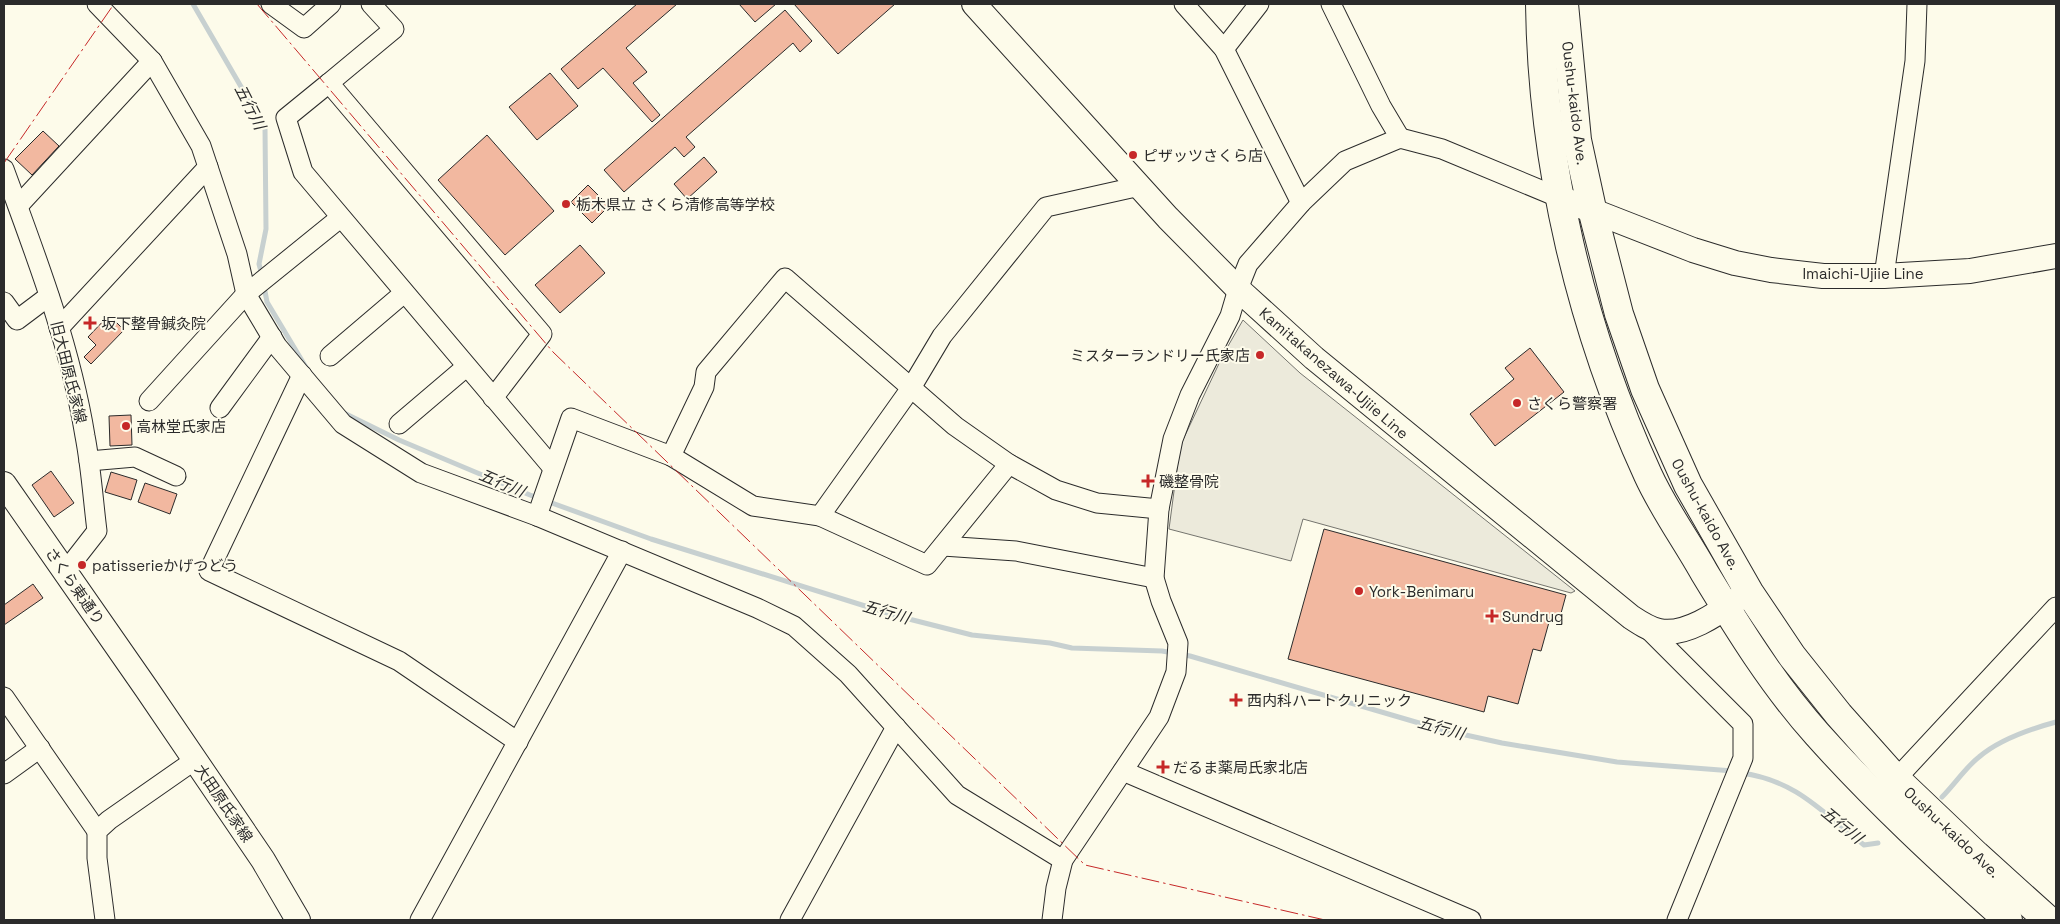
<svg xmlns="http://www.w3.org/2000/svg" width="2060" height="924" viewBox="0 0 2060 924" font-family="'Space Grotesk','Noto Sans JP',sans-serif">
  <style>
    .parking { fill: #eceadb; stroke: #74746e }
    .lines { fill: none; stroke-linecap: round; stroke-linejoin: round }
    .stream { stroke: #c7d0d0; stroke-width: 5 }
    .building { fill: #f2b8a0; stroke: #2b2b2b }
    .minor-casing { stroke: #2b2b2b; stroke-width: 21 }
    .major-casing { stroke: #2b2b2b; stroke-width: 26 }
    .highway-casing { stroke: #2b2b2b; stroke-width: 30 }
    .minor { stroke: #fdfbea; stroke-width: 19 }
    .major { stroke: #fdfbea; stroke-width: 24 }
    .highway { stroke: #fdfbea; stroke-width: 28 }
    .power { stroke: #c62828; stroke-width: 1; stroke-dasharray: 18 4 2.5 4; stroke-linecap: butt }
    .poi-dot { fill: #c62828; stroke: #fdfbea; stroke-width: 2 }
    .labels { text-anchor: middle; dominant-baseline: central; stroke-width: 4; stroke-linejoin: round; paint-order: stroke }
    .street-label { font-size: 15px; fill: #2b2b2b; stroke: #fdfbea }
    .poi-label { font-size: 15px; fill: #2b2b2b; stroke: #fdfbea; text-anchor: start }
    .water-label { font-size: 16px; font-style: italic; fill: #2b2b2b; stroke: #fdfbea }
  </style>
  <rect width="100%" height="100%" fill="#fdfbea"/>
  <!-- parking -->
  <polygon class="parking" points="1243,320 1300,373 1575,591 1571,593 1303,519 1291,561 1169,529 1180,446 1224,353"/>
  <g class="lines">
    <!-- stream -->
    <g class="stream">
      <polyline points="193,4 265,128 266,229 259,264 262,275"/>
      <polyline points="264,286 267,302 307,369"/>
      <polyline points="344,413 399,440 530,495 651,539 897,616 972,635 1050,643 1072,648 1162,651 1190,656 1443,730 1502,743 1617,762 1733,771"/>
      <path d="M 1741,773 C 1796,780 1823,813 1864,845 L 1878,843"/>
      <path d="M 1942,797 C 1954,785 1966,767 1979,757 C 2000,739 2030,729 2056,722"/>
    </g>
  </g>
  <!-- building -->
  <g class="building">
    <polygon points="637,4 677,4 626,48 647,72 633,83 660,115 652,122 603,68 578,89 561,69"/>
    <polygon points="739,4 776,4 755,22"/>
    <polygon points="794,4 895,4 838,54"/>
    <polygon points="785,10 812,41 800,52 793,43 686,137 695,147 684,157 675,147 624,192 604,170"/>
    <polygon points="550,73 578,106 537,140 509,107"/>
    <polygon points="43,131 59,146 32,175 15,159"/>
    <polygon points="487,135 554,211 505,255 438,180"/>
    <polygon points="704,157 717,172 687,199 674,184"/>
    <polygon points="588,185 609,206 592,223 571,202"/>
    <polygon points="580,245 605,273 560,313 535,285"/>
    <polygon points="109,315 124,330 91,364 84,357 96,345 88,337"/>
    <polygon points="1530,348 1564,392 1495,446 1470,414 1514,379 1505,368"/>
    <polygon points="131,415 132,445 110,446 109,416"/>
    <polygon points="51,471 74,503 54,517 32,485"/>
    <polygon points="111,472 137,480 131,500 105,492"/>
    <polygon points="145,483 177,494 170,514 138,502"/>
    <polygon points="1324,529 1566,595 1560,617 1551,615 1541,651 1533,649 1518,704 1488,696 1484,712 1288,659"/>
    <polygon points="33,584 43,598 4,625 4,605"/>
  </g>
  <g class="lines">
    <defs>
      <g id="minor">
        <polyline points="97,4 152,61 201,146 237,254 246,294 277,346 343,424 421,473 537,516 757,608 794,626 848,674 957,795 1063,860"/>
        <polyline points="271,4 304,28 331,4"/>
        <polyline points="371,4 394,29 329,83 542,334 493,398"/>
        <polyline points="1184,4 1224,49 1301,203"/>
        <polyline points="1331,4 1381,106 1400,138"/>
        <polyline points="1224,49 1259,4"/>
        <polyline points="329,83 286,118 303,172 553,468"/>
        <path d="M 4,169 C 36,256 70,344 85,436 C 91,467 93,499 97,531 L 65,572"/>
        <polyline points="18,206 152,61"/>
        <polyline points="1884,276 1915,61 1917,4"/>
        <polyline points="4,302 17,320 49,296"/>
        <polyline points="59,328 208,167"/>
        <polyline points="330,356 404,293"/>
        <polyline points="302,375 209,571 399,661 518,742"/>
        <polyline points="149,401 246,294 340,218"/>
        <polyline points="220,408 272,337"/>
        <polyline points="399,424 466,367"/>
        <polyline points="671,456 753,506 820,516 911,388 942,336 1046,207 1140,186"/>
        <polyline points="89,461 135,457 176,476"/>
        <polyline points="537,516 571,418 671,456 704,387 706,372 785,278 955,426 1009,464 1056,490 1097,503 1159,509"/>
        <polyline points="820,516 927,565 1009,464"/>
        <polyline points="943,546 1016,551 1154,578"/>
        <polyline points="1646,627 1743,724 1743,758 1677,920"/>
        <polyline points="4,697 97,831"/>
        <polyline points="1123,771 1471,920"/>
        <polyline points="4,774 40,748"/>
        <polyline points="1896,779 2056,607"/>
        <polyline points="105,920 97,858 97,831 109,820 195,760"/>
        <polyline points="420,920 622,551"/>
        <polyline points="790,920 896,727"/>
        <polyline points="1052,920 1056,888 1063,860 1159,717 1176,672 1178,643 1161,601 1154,578 1159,509 1173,439 1190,395 1230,316 1238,289 1248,264 1301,203 1345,161 1400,138 1442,149 1560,198"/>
      </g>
      <g id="major">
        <path d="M 974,4 L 1168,218 L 1238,289 L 1314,358 L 1631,617 C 1640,623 1649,629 1659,631 C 1686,637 1721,611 1741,597"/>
        <polyline points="1560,198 1693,250 1735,263 1771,270 1823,276 1884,276 1970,271 2056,256"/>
        <polyline points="4,484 146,688 263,860 298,920"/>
      </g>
      <g id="highway">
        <path d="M 1540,4 C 1542,164 1581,329 1648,475 C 1663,508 1686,540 1704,572 C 1738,628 1773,685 1817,734 C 1876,800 1942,861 2008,920"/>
        <polyline points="1564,4 1577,140 1592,209 1619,314 1645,389 1688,485 1749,592 1792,656 1839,715 1896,779 1976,855 2048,920"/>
      </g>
    </defs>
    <!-- minor casing -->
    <use href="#minor" class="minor-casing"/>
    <!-- major casing -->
    <use href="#major" class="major-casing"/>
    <!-- highway casing -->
    <use href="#highway" class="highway-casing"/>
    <!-- minor -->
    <use href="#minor" class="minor"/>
    <!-- major -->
    <use href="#major" class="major"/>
    <!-- highway -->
    <use href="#highway" class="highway"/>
    <!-- power -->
    <g class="power">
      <polyline points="257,4 553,352 1085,865 1325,920"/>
      <polyline points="4,163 114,4"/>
    </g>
  </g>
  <!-- markers -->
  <g class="poi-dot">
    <circle cx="1133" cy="155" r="5"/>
    <circle cx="566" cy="204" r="5"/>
    <path d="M87.5 315.5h5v5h5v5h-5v5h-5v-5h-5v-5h5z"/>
    <circle cx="1260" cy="355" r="5"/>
    <circle cx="1517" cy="403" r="5"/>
    <circle cx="126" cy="426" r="5"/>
    <path d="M1145.5 473.5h5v5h5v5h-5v5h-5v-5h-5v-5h5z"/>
    <circle cx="82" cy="565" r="5"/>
    <circle cx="1359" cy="591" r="5"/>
    <path d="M1489.5 608.5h5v5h5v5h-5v5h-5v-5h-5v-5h5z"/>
    <path d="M1233.5 692.5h5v5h5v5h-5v5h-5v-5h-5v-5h5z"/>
    <path d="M1160.5 759.5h5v5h5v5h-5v5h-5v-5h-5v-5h5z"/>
  </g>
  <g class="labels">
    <!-- street labels -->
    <g class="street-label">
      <text transform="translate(1575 103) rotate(83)">Oushu-kaido Ave.</text>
      <text x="1863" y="273">Imaichi-Ujiie Line</text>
      <text transform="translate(69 372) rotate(76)">旧大田原氏家線</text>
      <text transform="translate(1334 373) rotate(41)">Kamitakanezawa-Ujiie Line</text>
      <text transform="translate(1706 514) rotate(61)">Oushu-kaido Ave.</text>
      <text transform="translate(75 586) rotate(55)">さくら東通り</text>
      <text transform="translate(224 803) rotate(56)">大田原氏家線</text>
      <text transform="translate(1952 832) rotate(43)">Oushu-kaido Ave.</text>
    </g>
    <!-- poi labels -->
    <g class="poi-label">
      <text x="1143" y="155">ピザッツさくら店</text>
      <text x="576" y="204">栃木県立 さくら清修高等学校</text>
      <text x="101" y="323">坂下整骨鍼灸院</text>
      <text x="1250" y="355" text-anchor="end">ミスターランドリー氏家店</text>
      <text x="1527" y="403">さくら警察署</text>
      <text x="136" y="426">高林堂氏家店</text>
      <text x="1159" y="481">磯整骨院</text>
      <text x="92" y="565">patisserieかげつどう</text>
      <text x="1369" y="591">York-Benimaru</text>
      <text x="1502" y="616">Sundrug</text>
      <text x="1247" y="700">西内科ハートクリニック</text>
      <text x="1173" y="767">だるま薬局氏家北店</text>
    </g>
    <!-- water labels -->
    <g class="water-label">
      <text transform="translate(250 107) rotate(63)">五行川</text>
      <text transform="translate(502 483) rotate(23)">五行川</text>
      <text transform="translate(886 612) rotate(16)">五行川</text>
      <text transform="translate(1441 728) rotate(15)">五行川</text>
      <text transform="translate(1842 825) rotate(39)">五行川</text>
    </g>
  </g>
  <!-- border -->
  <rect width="2060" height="924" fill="none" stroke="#2b2b2b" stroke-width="10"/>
</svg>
